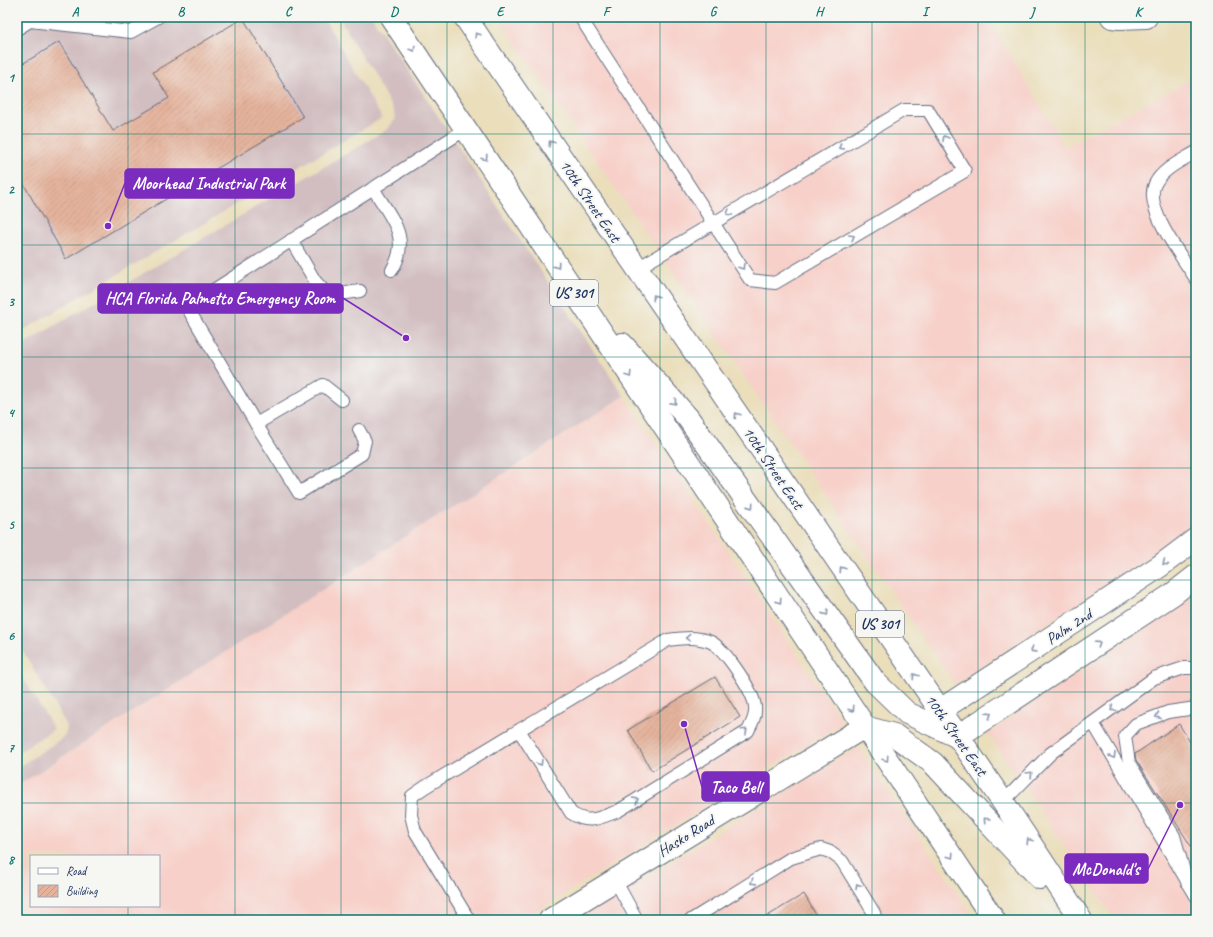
<svg xmlns="http://www.w3.org/2000/svg" width="1213" height="937" viewBox="0 0 1213 937" font-family="Caveat,sans-serif">
  <style>
    .built { fill: #f7d0c9; fill-rule: evenodd }
    .industrial { fill: #d2bec1 }
    .building { fill: url(#building-hatch) }
    .lines { fill: none; stroke-linecap: round; stroke-linejoin: round }
    .service-casing { stroke: #636c7f; stroke-width: 14 }
    .minor-casing { stroke: #636c7f; stroke-width: 24 }
    .primary-casing { stroke: #636c7f; stroke-width: 24 }
    .service { stroke: #fff; stroke-width: 12 }
    .minor { stroke: #fff; stroke-width: 22 }
    .primary { stroke: #fff; stroke-width: 22 }
    .oneway { stroke: #8d97ae }
    .grid { fill: none; stroke: #0f766e; stroke-width: 1; stroke-opacity: 0.55 }
    .labels { text-anchor: middle; dominant-baseline: central; stroke-width: 4; stroke-linejoin: round; paint-order: stroke }
    .shield { fill: #f6f6f2; stroke: #5d6b8a; stroke-width: 1 }
    .shield-label { font-size: 15px; font-weight: bold; fill: #1b2f5e }
    .street-label { font-size: 16px; fill: #1b2f5e; stroke: #f6f6f2 }
    .leader { fill: none; stroke: #7b2cbf; stroke-width: 1.5 }
    .callout-dot { fill: #7b2cbf; stroke: #f6f6f2; stroke-width: 1.5 }
    .callout { fill: #7b2cbf; stroke: #7b2cbf; stroke-width: 1.5 }
    .callout-label { font-size: 17px; text-anchor: middle; font-weight: bold; fill: #fff }
    .neatline { fill: none; stroke: #0f766e; stroke-width: 1.5 }
    .grid-label { font-size: 13px; text-anchor: middle; font-weight: bold; fill: #0f766e }
  </style>
  <defs>
    <pattern id="building-hatch" width="6" height="6" patternUnits="userSpaceOnUse"><rect width="6" height="6" fill="#e5b39c"/><path d="M-1 1l2-2M0 6l6-6M5 7l2-2" fill="none" stroke="#c49a89"/></pattern>
  </defs>
  <rect width="100%" height="100%" fill="#f6f6f2"/>
  <filter id="ink" filterUnits="userSpaceOnUse"><feTurbulence type="fractalNoise" baseFrequency=".025" numOctaves="2"/><feDisplacementMap in="SourceGraphic" scale="8" xChannelSelector="R" yChannelSelector="G"/><feConvolveMatrix kernelMatrix="1 2 1 2 8 2 1 2 1" color-interpolation-filters="sRGB"/></filter>
  <filter id="wash" filterUnits="userSpaceOnUse"><feTurbulence type="fractalNoise" baseFrequency=".012" numOctaves="4" result="noise"/><feDisplacementMap in="SourceGraphic" scale="16" xChannelSelector="R" yChannelSelector="G"/><feGaussianBlur stdDeviation="0.9" result="paint"/><feColorMatrix in="noise" values="0 0 0 0 0 0 0 0 0 0 0 0 0 0 0 0 0 1.4 0 .05"/><feComposite in="paint" operator="in"/></filter>
  <g filter="url(#wash)">
    <rect width="100%" height="100%" fill="#eadebb"/>
    <!-- built -->
    <g class="built">
      <polygon points="498,17 987,17 1065,147 1196,77 1196,520 1152,555 955,684"/>
      <path d="M 624,396 L 843,723 L 522,920 L 17,920 L 17,786 ZM 31,856 L 159,856 L 159,906 L 31,906 Z"/>
      <polygon points="1196,594 1196,920 1115,920 988,733"/>
      <polygon points="858,747 975,920 577,920"/>
    </g>
    <!-- industrial -->
    <g class="industrial">
      <polygon points="17,17 323,17 382,118 17,334"/>
      <polygon points="339,17 372,17 552,288 551,290 560,300 624,396 17,786 17,768 61,739 66,733 67,726 17,641 17,348 388,129 395,119 394,111"/>
      <polygon points="17,668 54,729 17,753"/>
    </g>
    <g id="blocks">
      <!-- building -->
      <g class="building">
        <polygon points="243,18 303,117 66,259 17,172 17,67 59,42 113,131 169,98 153,72"/>
        <polygon points="715,677 740,717 652,771 628,730"/>
        <polygon points="1179,724 1196,752 1196,854 1136,760 1135,754"/>
        <polygon points="804,894 819,920 761,920"/>
      </g>
    </g>
  </g>
  <g filter="url(#ink)">
    <use href="#blocks" fill-opacity="0" stroke="#636c7f" stroke-width="1"/>
    <g class="lines">
      <defs>
        <g id="service">
          <polyline points="580,17 750,280 775,283 965,171 928,110 904,110 636,269"/>
          <polyline points="17,29 30,21 131,32 158,17"/>
          <path d="M 1196,152 C 1183,160 1162,169 1155,184 C 1143,208 1183,258 1196,279"/>
          <path d="M 373,188 C 390,217 412,237 392,270"/>
          <polyline points="291,240 315,281 326,293 340,294 360,291"/>
          <polyline points="256,424 323,385 342,400"/>
          <polyline points="359,430 365,441 362,454 299,493 256,424 187,307 466,129"/>
          <polyline points="1093,723 1196,896"/>
          <polyline points="1003,802 1051,753 1154,678 1184,668 1196,668"/>
          <polyline points="615,880 637,920"/>
          <polyline points="1187,882 1174,836 1129,763 1125,736 1136,724 1168,712 1196,708"/>
          <path d="M 469,920 L 415,831 L 411,815 L 412,796 L 425,787 L 668,640 C 683,638 696,636 711,642 C 725,649 754,692 755,707 C 756,716 752,723 748,731 L 618,811 C 599,818 589,825 571,813 L 519,730"/>
          <polyline points="691,920 791,858 821,849 830,852 842,861 874,913 876,920"/>
        </g>
        <g id="minor">
          <polyline points="1112,17 1120,18 1146,17"/>
          <polyline points="939,711 1160,566 1196,539"/>
          <polyline points="957,737 1173,594 1196,576"/>
          <polyline points="550,920 864,727"/>
        </g>
        <g id="primary">
          <polyline points="391,17 994,920"/>
          <polyline points="465,17 1003,802 1081,920"/>
          <polyline points="622,344 688,418 875,682 907,713 956,736"/>
          <polyline points="864,727 894,735 933,763 1040,878"/>
        </g>
      </defs>
      <!-- service casing -->
      <use href="#service" class="service-casing"/>
      <!-- minor casing -->
      <use href="#minor" class="minor-casing"/>
      <!-- primary casing -->
      <use href="#primary" class="primary-casing"/>
      <!-- service -->
      <use href="#service" class="service"/>
      <!-- minor -->
      <use href="#minor" class="minor"/>
      <!-- primary -->
      <use href="#primary" class="primary"/>
    </g>
    <!-- one-way arrows -->
    <defs><path id="oneway-chevron" d="M-2-3.5L2.5 0L-2 3.5" fill="none" stroke-width="1.6" stroke-linecap="round" stroke-linejoin="round"/></defs>
    <g class="oneway">
      <use href="#oneway-chevron" transform="translate(477 35) rotate(-124)"/>
      <use href="#oneway-chevron" transform="translate(413 49) rotate(56)"/>
      <use href="#oneway-chevron" transform="translate(945 138) rotate(-121)"/>
      <use href="#oneway-chevron" transform="translate(551 143) rotate(-124)"/>
      <use href="#oneway-chevron" transform="translate(841 147) rotate(149)"/>
      <use href="#oneway-chevron" transform="translate(485 158) rotate(57)"/>
      <use href="#oneway-chevron" transform="translate(729 213) rotate(149)"/>
      <use href="#oneway-chevron" transform="translate(852 237) rotate(-30)"/>
      <use href="#oneway-chevron" transform="translate(557 266) rotate(57)"/>
      <use href="#oneway-chevron" transform="translate(742 267) rotate(58)"/>
      <use href="#oneway-chevron" transform="translate(655 297) rotate(-124)"/>
      <use href="#oneway-chevron" transform="translate(629 375) rotate(56)"/>
      <use href="#oneway-chevron" transform="translate(674 402) rotate(48)"/>
      <use href="#oneway-chevron" transform="translate(737 415) rotate(-124)"/>
      <use href="#oneway-chevron" transform="translate(751 506) rotate(55)"/>
      <use href="#oneway-chevron" transform="translate(1165 563) rotate(143)"/>
      <use href="#oneway-chevron" transform="translate(842 569) rotate(-124)"/>
      <use href="#oneway-chevron" transform="translate(779 601) rotate(56)"/>
      <use href="#oneway-chevron" transform="translate(826 613) rotate(55)"/>
      <use href="#oneway-chevron" transform="translate(688 638) rotate(177)"/>
      <use href="#oneway-chevron" transform="translate(1098 644) rotate(-33)"/>
      <use href="#oneway-chevron" transform="translate(1033 650) rotate(147)"/>
      <use href="#oneway-chevron" transform="translate(915 676) rotate(-124)"/>
      <use href="#oneway-chevron" transform="translate(852 709) rotate(56)"/>
      <use href="#oneway-chevron" transform="translate(1113 709) rotate(144)"/>
      <use href="#oneway-chevron" transform="translate(989 715) rotate(-33)"/>
      <use href="#oneway-chevron" transform="translate(1158 716) rotate(158)"/>
      <use href="#oneway-chevron" transform="translate(745 731) rotate(-43)"/>
      <use href="#oneway-chevron" transform="translate(1113 756) rotate(59)"/>
      <use href="#oneway-chevron" transform="translate(886 759) rotate(56)"/>
      <use href="#oneway-chevron" transform="translate(540 763) rotate(58)"/>
      <use href="#oneway-chevron" transform="translate(1030 774) rotate(-45)"/>
      <use href="#oneway-chevron" transform="translate(636 800) rotate(-32)"/>
      <use href="#oneway-chevron" transform="translate(986 820) rotate(-133)"/>
      <use href="#oneway-chevron" transform="translate(1029 841) rotate(-123)"/>
      <use href="#oneway-chevron" transform="translate(951 856) rotate(56)"/>
      <use href="#oneway-chevron" transform="translate(753 882) rotate(148)"/>
      <use href="#oneway-chevron" transform="translate(858 886) rotate(-122)"/>
    </g>
  </g>
  <!-- grid -->
  <path class="grid" d="M 128,17 L 128,856M 235,17 L 235,920M 341,17 L 341,920M 447,17 L 447,920M 553,17 L 553,920M 660,17 L 660,920M 766,17 L 766,920M 872,17 L 872,920M 978,17 L 978,920M 1085,17 L 1085,920M 17,134 L 1196,134M 17,245 L 1196,245M 17,357 L 1196,357M 17,468 L 1196,468M 17,580 L 1196,580M 17,692 L 1196,692M 17,803 L 1196,803M 128,906 L 128,920"/>
  <g class="labels">
    <!-- shield labels -->
    <g class="shield">
      <rect x="550" y="280" width="48" height="26" rx="3"/>
      <rect x="856" y="611" width="48" height="26" rx="3"/>
    </g>
    <g class="shield-label">
      <text x="574" y="293">US 301</text>
      <text x="880" y="624">US 301</text>
    </g>
    <!-- street labels -->
    <g class="street-label">
      <text transform="translate(590 201) rotate(56)">10th Street East</text>
      <text transform="translate(773 468) rotate(56)">10th Street East</text>
      <text transform="translate(1069 627) rotate(-33)">Palm 2nd</text>
      <text transform="translate(956 735) rotate(55)">10th Street East</text>
      <text transform="translate(686 836) rotate(-32)">Hasko Road</text>
    </g>
  </g>
  <!-- callouts -->
  <path class="leader" d="M108 226L125 183M406 338L343 298M684 724L702 787M1180 805L1148 869"/>
  <g class="callout-dot">
    <circle cx="108" cy="226" r="4"/>
    <circle cx="406" cy="338" r="4"/>
    <circle cx="684" cy="724" r="4"/>
    <circle cx="1180" cy="805" r="4"/>
  </g>
  <g class="callout">
    <rect x="125" y="169" width="169" height="29" rx="4"/>
    <rect x="98" y="284" width="245" height="29" rx="4"/>
    <rect x="702" y="772" width="67" height="29" rx="4"/>
    <rect x="1065" y="854" width="83" height="29" rx="4"/>
  </g>
  <g class="callout-label">
    <text x="209" y="189">Moorhead Industrial Park</text>
    <text x="220" y="304">HCA Florida Palmetto Emergency Room</text>
    <text x="736" y="793">Taco Bell</text>
    <text x="1106" y="875">McDonald's</text>
  </g>
  <!-- margin -->
  <rect width="1213" height="937" fill="none" stroke="#f6f6f2" stroke-width="44"/>
  <!-- legend -->
  <rect x="30" y="855" width="130" height="52" fill="#f6f6f2" stroke="#9ea6b7"/>
  <rect x="38" y="868" width="20" height="6" fill="#ffffff" stroke="#9ea6b7"/>
  <text x="66" y="875" font-size="12" fill="#1b2f5e">Road</text>
  <rect x="38" y="885" width="20" height="12" fill="url(#building-hatch)" stroke="#9ea6b7"/>
  <text x="66" y="895" font-size="12" fill="#1b2f5e">Building</text>
  <rect x="22" y="22" width="1169" height="893" class="neatline"/>
  <g class="grid-label">
    <text x="75" y="16">A</text>
    <text x="181" y="16">B</text>
    <text x="288" y="16">C</text>
    <text x="394" y="16">D</text>
    <text x="500" y="16">E</text>
    <text x="606" y="16">F</text>
    <text x="713" y="16">G</text>
    <text x="819" y="16">H</text>
    <text x="925" y="16">I</text>
    <text x="1032" y="16">J</text>
    <text x="1138" y="16">K</text>
    <text x="11" y="82">1</text>
    <text x="11" y="194">2</text>
    <text x="11" y="306">3</text>
    <text x="11" y="417">4</text>
    <text x="11" y="529">5</text>
    <text x="11" y="640">6</text>
    <text x="11" y="752">7</text>
    <text x="11" y="864">8</text>
  </g>
</svg>
